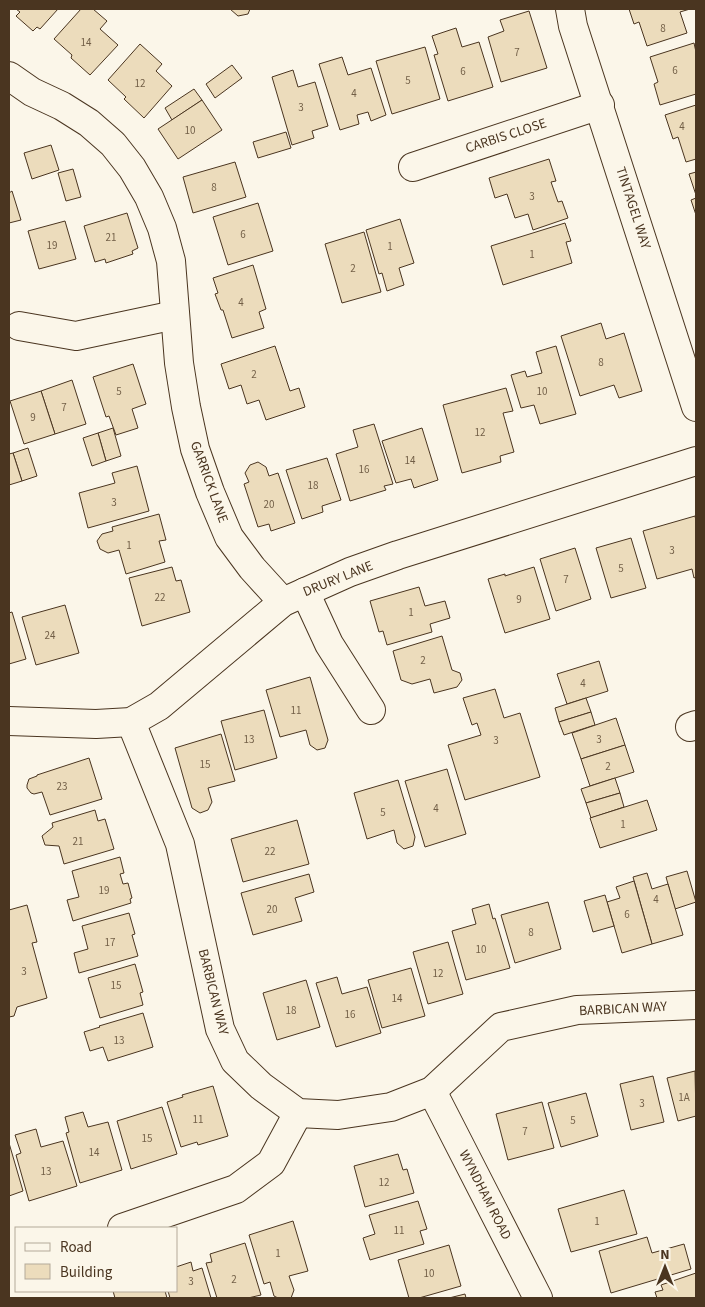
<svg xmlns="http://www.w3.org/2000/svg" width="705" height="1307" viewBox="0 0 705 1307" font-family="'Source Sans 3',sans-serif">
  <style>
    .building { fill: #ecdcbc; stroke: #4a3520 }
    .lines { fill: none; stroke-linecap: round; stroke-linejoin: round }
    .minor-casing { stroke: #4a3520; stroke-width: 30 }
    .minor { stroke: #fbf6e9; stroke-width: 28 }
    .labels { text-anchor: middle; dominant-baseline: central; stroke-width: 4; stroke-linejoin: round; paint-order: stroke }
    .number-label { font-size: 11px; fill: #725f47 }
    .street-label { font-size: 14px; fill: #4a3520; stroke: #fbf6e9 }
  </style>
  <rect width="100%" height="100%" fill="#fbf6e9"/>
  <!-- building -->
  <g class="building">
    <polygon points="16,9 58,9 40,29 37,27 33,31 16,16 20,12"/>
    <polygon points="81,9 93,9 107,21 100,29 118,45 90,75 71,58 72,55 54,39"/>
    <polygon points="230,9 250,9 248,14 238,16"/>
    <polygon points="629,9 690,9 680,12 687,33 647,46 639,22 634,24"/>
    <polygon points="529,11 547,68 501,82 488,37 504,31 500,20"/>
    <polygon points="456,28 462,47 479,42 493,87 448,101 434,55 438,54 432,36"/>
    <polygon points="694,43 696,52 696,94 660,105 654,84 658,82 650,57"/>
    <polygon points="140,44 162,64 156,71 172,86 144,118 124,99 126,97 108,80"/>
    <polygon points="425,47 440,99 392,114 376,61"/>
    <polygon points="342,57 348,75 371,68 386,115 371,121 368,112 357,115 359,124 340,130 319,64"/>
    <polygon points="232,65 242,78 215,98 206,84"/>
    <polygon points="293,70 298,87 315,82 328,126 312,131 314,138 292,145 272,77"/>
    <polygon points="194,89 202,100 172,120 165,108"/>
    <polygon points="202,100 222,130 178,159 158,129"/>
    <polygon points="696,105 696,159 686,162 678,137 673,139 665,115"/>
    <polygon points="286,132 291,148 258,158 253,142"/>
    <polygon points="51,145 59,170 32,179 24,153"/>
    <polygon points="549,159 556,181 551,182 558,202 562,201 568,218 533,230 528,214 515,218 507,194 495,198 489,178"/>
    <polygon points="235,162 246,197 193,213 183,177"/>
    <polygon points="73,169 81,197 66,201 58,173"/>
    <polygon points="696,172 696,195 689,174"/>
    <polygon points="12,191 21,220 9,223 9,193"/>
    <polygon points="696,198 696,215 691,200"/>
    <polygon points="258,203 273,251 228,265 213,217"/>
    <polygon points="127,213 138,248 132,251 133,254 106,263 105,259 95,262 84,226"/>
    <polygon points="400,219 414,263 399,268 404,285 387,291 382,273 379,274 366,230"/>
    <polygon points="65,221 76,259 39,269 28,231"/>
    <polygon points="565,223 571,241 566,242 572,263 503,285 491,246"/>
    <polygon points="364,232 381,292 342,303 325,244"/>
    <polygon points="253,265 266,309 259,312 264,328 232,338 223,310 221,310 215,294 218,293 213,278"/>
    <polygon points="601,323 606,339 624,333 642,391 619,398 614,385 580,396 561,336"/>
    <polygon points="275,346 290,391 299,388 305,407 266,420 259,400 247,404 241,385 229,389 221,364"/>
    <polygon points="556,346 576,414 540,424 534,405 521,408 511,375 525,371 527,377 542,373 536,352"/>
    <polygon points="133,364 146,404 132,409 138,428 116,435 109,416 106,417 93,377"/>
    <polygon points="72,380 86,424 55,434 41,391"/>
    <polygon points="506,388 513,411 503,413 514,452 500,456 501,462 462,473 443,405"/>
    <polygon points="41,391 55,434 24,444 10,401"/>
    <polygon points="374,424 393,484 384,486 386,490 350,501 336,454 358,447 353,430"/>
    <polygon points="113,428 121,456 106,461 98,433"/>
    <polygon points="422,428 438,480 414,488 411,479 396,483 382,441"/>
    <polygon points="98,433 106,461 92,466 83,438"/>
    <polygon points="28,448 37,476 22,481 13,453"/>
    <polygon points="13,453 22,481 9,485 9,454"/>
    <polygon points="327,458 341,500 322,506 323,512 302,519 286,470"/>
    <polygon points="258,462 266,467 269,476 278,473 295,523 271,531 269,524 258,527 244,484 249,482 245,473 250,465"/>
    <polygon points="137,466 149,511 88,528 79,493 115,483 112,473"/>
    <polygon points="159,514 166,540 159,541 165,562 126,574 119,550 108,553 100,549 97,541 102,534 113,531 112,527"/>
    <polygon points="695,516 696,521 696,577 694,578 692,569 657,579 643,531"/>
    <polygon points="631,538 646,588 611,598 596,548"/>
    <polygon points="575,548 591,599 556,611 540,559"/>
    <polygon points="172,567 176,581 181,580 190,612 142,626 129,578"/>
    <polygon points="534,567 550,619 505,633 488,579 505,574 505,576"/>
    <polygon points="419,587 425,606 445,601 450,618 430,624 432,632 387,645 383,631 379,632 370,601"/>
    <polygon points="65,605 79,653 36,665 22,617"/>
    <polygon points="12,612 26,659 9,664 9,613"/>
    <polygon points="442,636 452,670 460,673 462,680 457,687 434,693 430,679 412,684 401,680 393,651"/>
    <polygon points="599,661 608,691 567,704 557,674"/>
    <polygon points="310,677 328,740 325,748 317,750 310,745 306,730 280,737 266,690"/>
    <polygon points="495,689 504,718 520,713 540,777 465,800 448,745 481,735 477,723 472,725 463,698"/>
    <polygon points="586,698 591,712 559,722 555,708"/>
    <polygon points="264,710 277,758 235,770 221,721"/>
    <polygon points="591,712 595,725 564,735 559,722"/>
    <polygon points="616,718 625,745 581,759 572,733"/>
    <polygon points="221,734 235,781 208,788 212,802 208,810 200,813 192,808 175,748"/>
    <polygon points="625,745 634,772 590,786 581,759"/>
    <polygon points="89,758 102,799 50,815 42,792 34,794 31,793 27,788 27,785 29,779 37,776 37,775"/>
    <polygon points="447,769 466,834 425,847 405,781"/>
    <polygon points="615,778 620,793 586,803 581,789"/>
    <polygon points="398,780 415,837 413,846 404,849 397,843 394,830 367,839 354,793"/>
    <polygon points="620,793 624,807 591,818 586,803"/>
    <polygon points="647,800 657,830 600,848 590,818"/>
    <polygon points="95,810 98,821 105,819 114,849 64,864 59,846 45,845 42,836 53,827 52,823"/>
    <polygon points="297,820 309,864 243,882 231,839"/>
    <polygon points="120,857 124,873 120,874 123,884 128,883 132,898 130,899 131,903 73,921 67,900 79,897 72,871"/>
    <polygon points="687,871 696,902 675,909 666,877"/>
    <polygon points="647,873 652,889 668,884 683,935 652,944 633,877"/>
    <polygon points="309,874 314,892 295,898 302,921 253,935 241,893"/>
    <polygon points="634,881 652,944 622,953 607,902 620,898 616,887"/>
    <polygon points="605,895 614,926 593,932 584,901"/>
    <polygon points="548,902 561,949 515,963 501,915"/>
    <polygon points="489,904 493,919 495,918 510,968 466,980 452,931 476,924 472,909"/>
    <polygon points="27,905 37,942 32,943 47,998 17,1007 14,1016 9,1017 9,910"/>
    <polygon points="129,913 135,934 132,935 138,956 79,973 74,953 88,949 82,926"/>
    <polygon points="448,942 463,994 428,1004 413,952"/>
    <polygon points="135,964 143,992 140,993 143,1005 100,1018 88,978"/>
    <polygon points="411,968 425,1016 382,1028 368,980"/>
    <polygon points="337,977 342,994 367,987 381,1033 336,1047 316,983"/>
    <polygon points="306,980 320,1027 277,1040 263,993"/>
    <polygon points="143,1013 153,1047 108,1061 103,1047 90,1051 84,1032 100,1027 99,1026"/>
    <polygon points="695,1071 696,1116 678,1121 667,1078"/>
    <polygon points="653,1076 664,1122 631,1130 620,1084"/>
    <polygon points="213,1086 228,1136 198,1145 197,1142 181,1147 167,1102 183,1097 182,1095"/>
    <polygon points="586,1093 598,1136 561,1147 548,1103"/>
    <polygon points="542,1102 554,1148 508,1160 496,1114"/>
    <polygon points="162,1107 177,1154 131,1169 117,1121"/>
    <polygon points="83,1112 88,1127 108,1122 122,1170 80,1183 66,1133 69,1132 65,1117"/>
    <polygon points="36,1129 41,1147 63,1141 77,1186 29,1201 16,1155 21,1153 15,1135"/>
    <polygon points="9,1143 23,1191 9,1196"/>
    <polygon points="398,1154 403,1170 407,1169 414,1193 365,1207 354,1166"/>
    <polygon points="624,1190 637,1234 571,1252 558,1209"/>
    <polygon points="418,1201 427,1229 420,1231 424,1244 370,1260 363,1238 375,1234 369,1215"/>
    <polygon points="293,1221 308,1271 289,1276 294,1290 291,1298 278,1298 274,1296 270,1282 264,1284 249,1235"/>
    <polygon points="647,1237 652,1253 684,1244 691,1269 611,1293 599,1251"/>
    <polygon points="245,1243 261,1295 248,1298 217,1298 206,1263 212,1262 210,1254"/>
    <polygon points="449,1245 461,1286 419,1298 409,1298 398,1260"/>
    <polygon points="191,1262 193,1271 202,1268 211,1298 170,1298 168,1291 176,1291 176,1267"/>
    <polygon points="696,1273 696,1298 657,1298 655,1292 663,1290 661,1285"/>
    <polygon points="113,1291 165,1291 167,1298 115,1298"/>
    <polygon points="465,1294 466,1298 449,1298"/>
  </g>
  <g class="lines">
    <defs>
      <g id="minor">
        <polyline points="570,9 573,26 696,407"/>
        <polyline points="9,76 32,92 62,106 89,123 113,144 132,168 149,197 162,228 171,261 179,363 186,407 195,449 210,492 229,537 252,568 283,602"/>
        <polyline points="413,167 600,105"/>
        <polyline points="19,326 76,336 175,315"/>
        <polyline points="305,592 329,644 371,710"/>
        <polyline points="9,721 96,724 131,722 159,706 283,602 350,572 398,555 696,461"/>
        <polyline points="131,722 180,844 220,1029 235,1061 261,1086 298,1113 338,1115 391,1107 432,1091 501,1027 577,1010 696,1005"/>
        <polyline points="690,727 696,725"/>
        <polyline points="432,1091 538,1298"/>
        <polyline points="122,1228 236,1189 271,1163 298,1113"/>
      </g>
    </defs>
    <!-- minor casing -->
    <use href="#minor" class="minor-casing"/>
    <!-- minor -->
    <use href="#minor" class="minor"/>
  </g>
  <g class="labels">
    <!-- number labels -->
    <g class="number-label">
      <text x="663" y="28">8</text>
      <text x="86" y="42">14</text>
      <text x="517" y="52">7</text>
      <text x="675" y="70">6</text>
      <text x="463" y="71">6</text>
      <text x="408" y="80">5</text>
      <text x="140" y="83">12</text>
      <text x="354" y="93">4</text>
      <text x="301" y="107">3</text>
      <text x="682" y="126">4</text>
      <text x="190" y="130">10</text>
      <text x="214" y="187">8</text>
      <text x="532" y="196">3</text>
      <text x="243" y="234">6</text>
      <text x="111" y="237">21</text>
      <text x="52" y="245">19</text>
      <text x="390" y="246">1</text>
      <text x="532" y="254">1</text>
      <text x="353" y="268">2</text>
      <text x="241" y="302">4</text>
      <text x="601" y="362">8</text>
      <text x="254" y="374">2</text>
      <text x="119" y="391">5</text>
      <text x="542" y="391">10</text>
      <text x="64" y="407">7</text>
      <text x="33" y="417">9</text>
      <text x="480" y="432">12</text>
      <text x="410" y="460">14</text>
      <text x="364" y="469">16</text>
      <text x="313" y="485">18</text>
      <text x="114" y="502">3</text>
      <text x="269" y="504">20</text>
      <text x="129" y="545">1</text>
      <text x="672" y="550">3</text>
      <text x="621" y="568">5</text>
      <text x="566" y="579">7</text>
      <text x="160" y="597">22</text>
      <text x="519" y="599">9</text>
      <text x="411" y="612">1</text>
      <text x="50" y="635">24</text>
      <text x="423" y="660">2</text>
      <text x="583" y="683">4</text>
      <text x="296" y="710">11</text>
      <text x="249" y="739">13</text>
      <text x="599" y="739">3</text>
      <text x="496" y="740">3</text>
      <text x="205" y="764">15</text>
      <text x="608" y="766">2</text>
      <text x="62" y="786">23</text>
      <text x="436" y="808">4</text>
      <text x="383" y="812">5</text>
      <text x="623" y="824">1</text>
      <text x="78" y="841">21</text>
      <text x="270" y="851">22</text>
      <text x="104" y="890">19</text>
      <text x="656" y="899">4</text>
      <text x="272" y="909">20</text>
      <text x="627" y="914">6</text>
      <text x="531" y="932">8</text>
      <text x="110" y="942">17</text>
      <text x="481" y="949">10</text>
      <text x="24" y="971">3</text>
      <text x="438" y="973">12</text>
      <text x="116" y="985">15</text>
      <text x="397" y="998">14</text>
      <text x="291" y="1010">18</text>
      <text x="350" y="1014">16</text>
      <text x="119" y="1040">13</text>
      <text x="684" y="1097">1A</text>
      <text x="642" y="1103">3</text>
      <text x="198" y="1119">11</text>
      <text x="573" y="1120">5</text>
      <text x="525" y="1131">7</text>
      <text x="147" y="1138">15</text>
      <text x="94" y="1152">14</text>
      <text x="46" y="1171">13</text>
      <text x="384" y="1182">12</text>
      <text x="597" y="1221">1</text>
      <text x="399" y="1230">11</text>
      <text x="278" y="1253">1</text>
      <text x="429" y="1273">10</text>
      <text x="234" y="1279">2</text>
      <text x="191" y="1281">3</text>
    </g>
    <!-- street labels -->
    <g class="street-label">
      <text transform="translate(506 136) rotate(-18)">CARBIS CLOSE</text>
      <text transform="translate(633 208) rotate(72)">TINTAGEL WAY</text>
      <text transform="translate(209 482) rotate(70)">GARRICK LANE</text>
      <text transform="translate(338 579) rotate(-22)">DRURY LANE</text>
      <text transform="translate(213 992) rotate(76)">BARBICAN WAY</text>
      <text transform="translate(623 1009) rotate(-3)">BARBICAN WAY</text>
      <text transform="translate(485 1195) rotate(63)">WYNDHAM ROAD</text>
    </g>
  </g>
  <!-- border -->
  <rect width="705" height="1307" fill="none" stroke="#4a3520" stroke-width="20"/>
  <!-- legend -->
  <rect x="15" y="1227" width="162" height="65" fill="#fbf6e9" stroke="#b4a999"/>
  <rect x="25" y="1243" width="25" height="8" fill="#fbf6e9" stroke="#b4a999"/>
  <text x="60" y="1252" font-size="15" fill="#4a3520">Road</text>
  <rect x="25" y="1264" width="25" height="15" fill="#ecdcbc" stroke="#b4a999"/>
  <text x="60" y="1277" font-size="15" fill="#4a3520">Building</text>
  <!-- north arrow -->
  <g transform="translate(665 1267)" stroke="#fbf6e9" stroke-width="4" paint-order="stroke">
  <path d="M0-4L9 19L0 12L-9 19Z" fill="#4a3520"/>
  <text y="-8" font-size="14" font-weight="bold" text-anchor="middle" fill="#4a3520">N</text>
  </g>
</svg>
